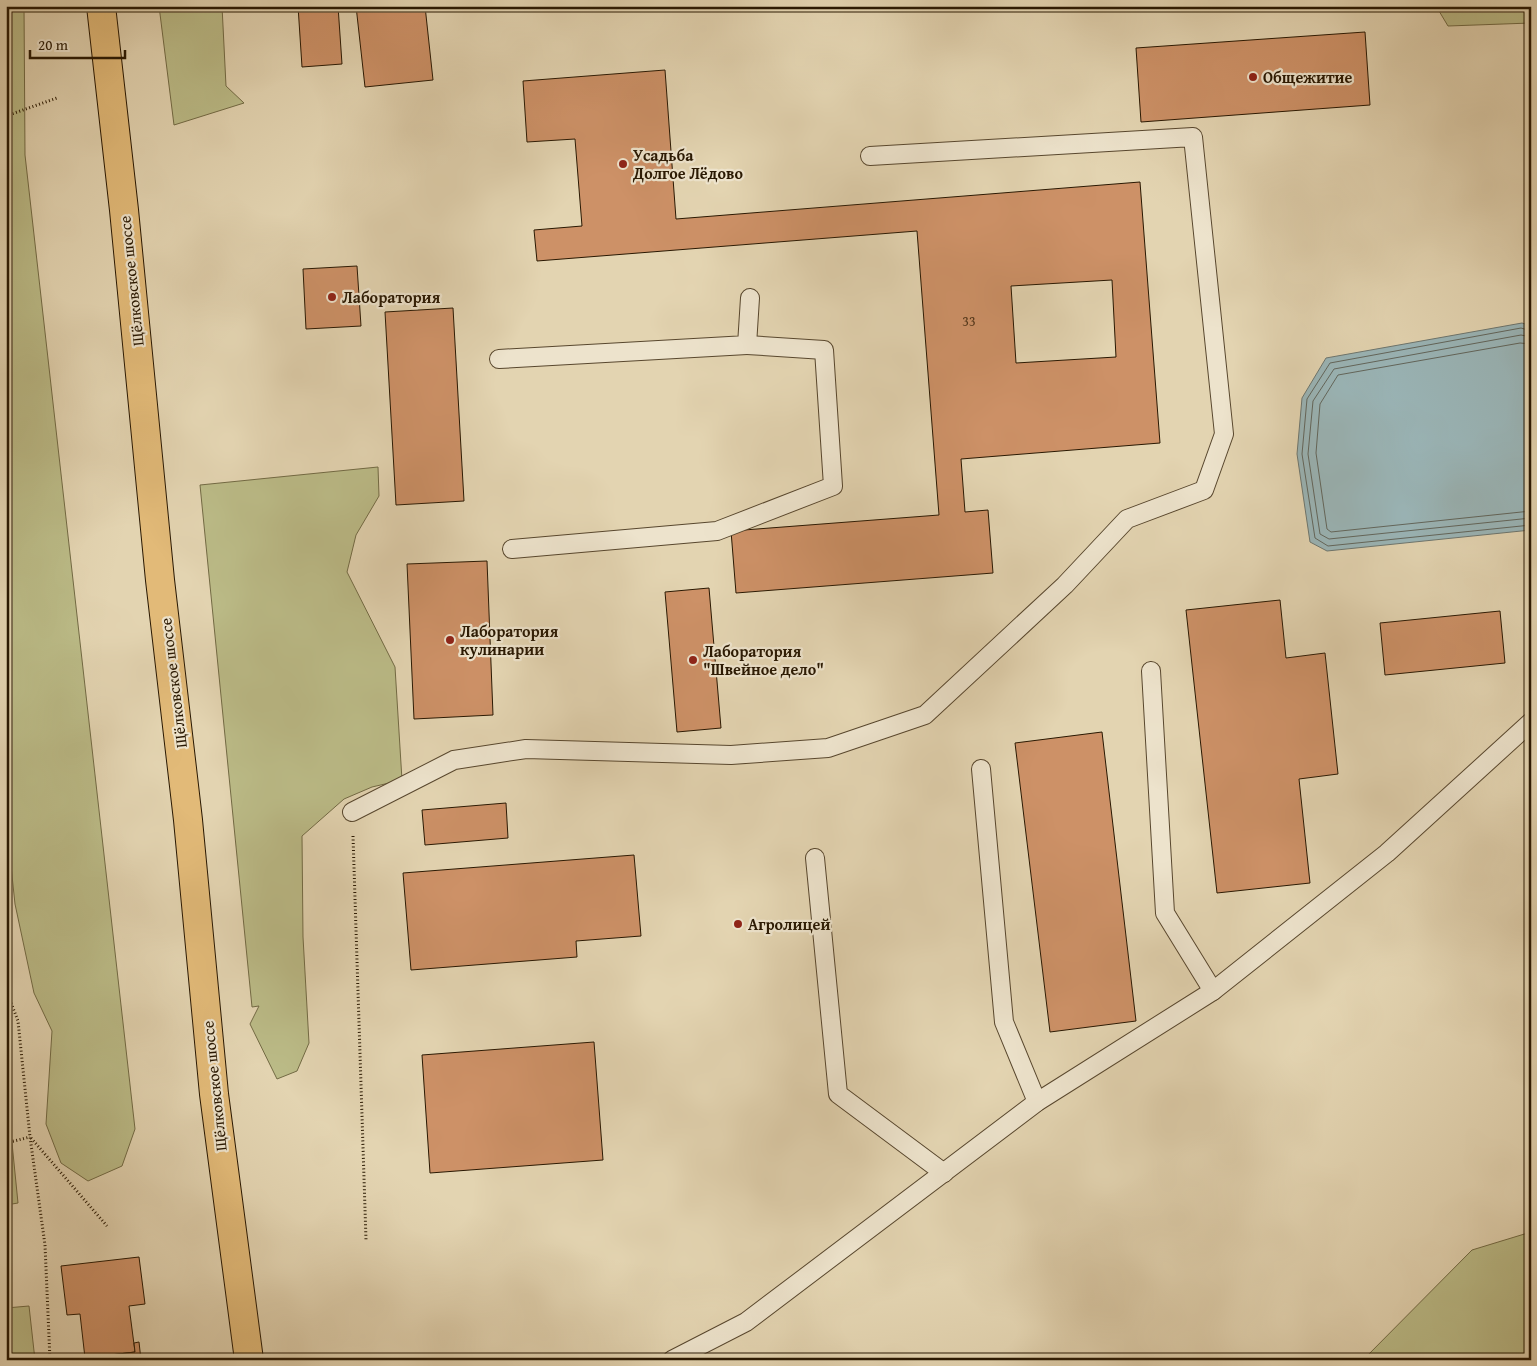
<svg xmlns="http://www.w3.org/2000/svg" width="1537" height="1366" viewBox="0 0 1537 1366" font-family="'Gentium Book Plus',serif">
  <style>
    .green { fill: #bbbb87; stroke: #726a44 }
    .water { fill: #9ab5b7; stroke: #6d766f }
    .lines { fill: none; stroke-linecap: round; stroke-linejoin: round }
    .shore { stroke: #62665c; stroke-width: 1 }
    .building { fill: #cd9167; stroke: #291802; fill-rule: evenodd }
    .service-casing { stroke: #58472e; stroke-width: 20 }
    .primary-casing { stroke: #291802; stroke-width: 30 }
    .path { stroke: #291802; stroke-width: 3; stroke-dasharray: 1 2.5; stroke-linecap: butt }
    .service { stroke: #ede3cc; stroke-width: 18 }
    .primary { stroke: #e2ba78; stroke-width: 28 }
    .poi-dot { fill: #8f2418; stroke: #ede3cc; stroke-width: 2 }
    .labels { text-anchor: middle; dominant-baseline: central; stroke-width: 4.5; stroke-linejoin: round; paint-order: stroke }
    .number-label { font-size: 14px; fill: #52361b }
    .poi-label { font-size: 16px; font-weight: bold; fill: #291802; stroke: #ede3cc; text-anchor: start }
    .street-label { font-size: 16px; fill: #291802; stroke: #ede3cc }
  </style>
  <rect width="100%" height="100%" fill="#e3d4b1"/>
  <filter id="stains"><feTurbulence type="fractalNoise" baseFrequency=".004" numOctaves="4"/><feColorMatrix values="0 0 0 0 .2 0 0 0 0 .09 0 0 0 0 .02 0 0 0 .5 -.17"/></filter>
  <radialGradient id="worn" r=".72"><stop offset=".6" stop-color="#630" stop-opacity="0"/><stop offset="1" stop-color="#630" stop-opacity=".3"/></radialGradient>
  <!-- green -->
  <g class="green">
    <polygon points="6,6 24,6 25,155 135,1129 122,1166 88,1181 61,1163 46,1124 52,1031 34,993 15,904 6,819"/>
    <polygon points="159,6 222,6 226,86 244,103 174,125"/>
    <polygon points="1436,6 1531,6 1531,23 1448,26"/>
    <polygon points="378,467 379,496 356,535 347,572 395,667 402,780 372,787 344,799 302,836 303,937 309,1043 297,1071 277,1079 250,1024 259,1006 252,1007 200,485"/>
    <polygon points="6,1131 11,1133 18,1203 6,1205"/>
    <polygon points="1531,1232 1531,1360 1363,1360 1472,1250"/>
    <polygon points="29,1306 35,1360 6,1360 6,1308"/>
  </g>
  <!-- water -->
  <polygon class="water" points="1522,323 1531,326 1531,530 1327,551 1310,542 1297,454 1302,398 1326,358"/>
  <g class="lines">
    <!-- shore -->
    <g class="shore">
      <polyline points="1531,331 1521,328 1330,363 1307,399 1302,454 1315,538 1328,546 1531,525"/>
      <polyline points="1531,337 1521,335 1334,369 1313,401 1308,454 1320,534 1329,539 1531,518"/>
      <polyline points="1531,344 1520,343 1338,375 1320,404 1316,453 1327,529 1331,532 1531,511"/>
    </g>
  </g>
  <!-- building -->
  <g class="building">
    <polygon points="298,6 338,6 342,64 302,67"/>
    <polygon points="356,6 425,6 433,80 365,87"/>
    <polygon points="1365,32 1370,105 1141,122 1136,48"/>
    <path d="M 665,70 L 676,219 L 1140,182 L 1160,443 L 961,459 L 965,512 L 988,510 L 993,573 L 736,593 L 731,531 L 939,515 L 917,231 L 537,261 L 534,230 L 582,226 L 575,139 L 527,142 L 523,81 ZM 1112,280 L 1116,357 L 1016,363 L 1011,286 Z"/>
    <polygon points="357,266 361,326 306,329 303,269"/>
    <polygon points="453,308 464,501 396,505 385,312"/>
    <polygon points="487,561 493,715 414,719 407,564"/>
    <polygon points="709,588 721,728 677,732 665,592"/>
    <polygon points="1280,600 1286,658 1325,653 1338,774 1299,779 1310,883 1217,893 1186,610"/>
    <polygon points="1500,611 1505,663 1385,675 1380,623"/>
    <polygon points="1102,732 1136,1021 1050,1032 1015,743"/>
    <polygon points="506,803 508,838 425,845 422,810"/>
    <polygon points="634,855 641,936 576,941 577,957 411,970 403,873"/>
    <polygon points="594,1042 603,1160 430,1173 422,1055"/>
    <polygon points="139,1257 145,1304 129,1306 135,1352 85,1358 80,1314 67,1315 61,1266"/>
    <polygon points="139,1342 141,1360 85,1360 85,1358 135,1352 134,1343"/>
  </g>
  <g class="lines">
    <defs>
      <g id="service">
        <polyline points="499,359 747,345 750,298"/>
        <polyline points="512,549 717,531 833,486 824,350 747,345"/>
        <polyline points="981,769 1004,1022 1037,1102"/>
        <polyline points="352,812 454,760 526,749 731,755 828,748 925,715 1065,585 1127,519 1204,490 1224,434 1193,137 870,156"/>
        <polyline points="815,858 838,1094 944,1173"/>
        <polyline points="1213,991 1387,853 1531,722"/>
        <polyline points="672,1360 746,1322 1037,1102 1213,991 1165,913 1151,671"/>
      </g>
      <polyline id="primary" points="101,6 124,210 160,580 188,820 214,1094 249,1360"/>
    </defs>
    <!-- service casing -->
    <use href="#service" class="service-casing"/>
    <!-- primary casing -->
    <use href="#primary" class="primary-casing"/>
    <!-- path -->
    <g class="path">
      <polyline points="6,116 57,98"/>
      <polyline points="353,836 366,1240"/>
      <polyline points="6,990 18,1021 30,1137 45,1245 50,1360"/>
      <polyline points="31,1138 107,1226"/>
      <polyline points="6,1143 30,1137"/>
    </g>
    <!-- service -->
    <use href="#service" class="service"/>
    <!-- primary -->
    <use href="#primary" class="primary"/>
  </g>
  <!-- markers -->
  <g class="poi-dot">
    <circle cx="1253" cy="77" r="5"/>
    <circle cx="623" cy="164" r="5"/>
    <circle cx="332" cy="297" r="5"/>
    <circle cx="450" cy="640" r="5"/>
    <circle cx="693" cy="660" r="5"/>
    <circle cx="738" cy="924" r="5"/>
  </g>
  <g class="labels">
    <!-- number labels -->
    <g class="number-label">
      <text x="969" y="321">33</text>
    </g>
    <!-- poi labels -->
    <g class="poi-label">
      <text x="1263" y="77">Общежитие</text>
      <text x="633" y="155">Усадьба<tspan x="633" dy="18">Долгое Лёдово</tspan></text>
      <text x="342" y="297">Лаборатория</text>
      <text x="460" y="631">Лаборатория<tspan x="460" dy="18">кулинарии</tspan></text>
      <text x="703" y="651">Лаборатория<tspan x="703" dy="18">"Швейное дело"</tspan></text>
      <text x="748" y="924">Агролицей</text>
    </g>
    <!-- street labels -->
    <g class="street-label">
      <text transform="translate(131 281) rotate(-96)">Щёлковское шоссе</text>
      <text transform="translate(173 683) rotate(-97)">Щёлковское шоссе</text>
      <text transform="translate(214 1086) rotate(-96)">Щёлковское шоссе</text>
    </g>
  </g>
  <!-- margin -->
  <rect width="1537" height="1366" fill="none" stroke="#e3d4b1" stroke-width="25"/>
  <rect x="8" y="8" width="1522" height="1351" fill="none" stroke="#291802" stroke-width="2.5"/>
  <rect x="12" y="12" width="1512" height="1341" fill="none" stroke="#291802"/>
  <!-- scale -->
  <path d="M30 50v8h95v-8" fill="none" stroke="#291802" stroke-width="2.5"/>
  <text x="38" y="50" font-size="15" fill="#291802" stroke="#ede3cc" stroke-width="4" paint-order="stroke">20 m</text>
  <rect width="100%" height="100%" filter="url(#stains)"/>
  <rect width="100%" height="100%" fill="url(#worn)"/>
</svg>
